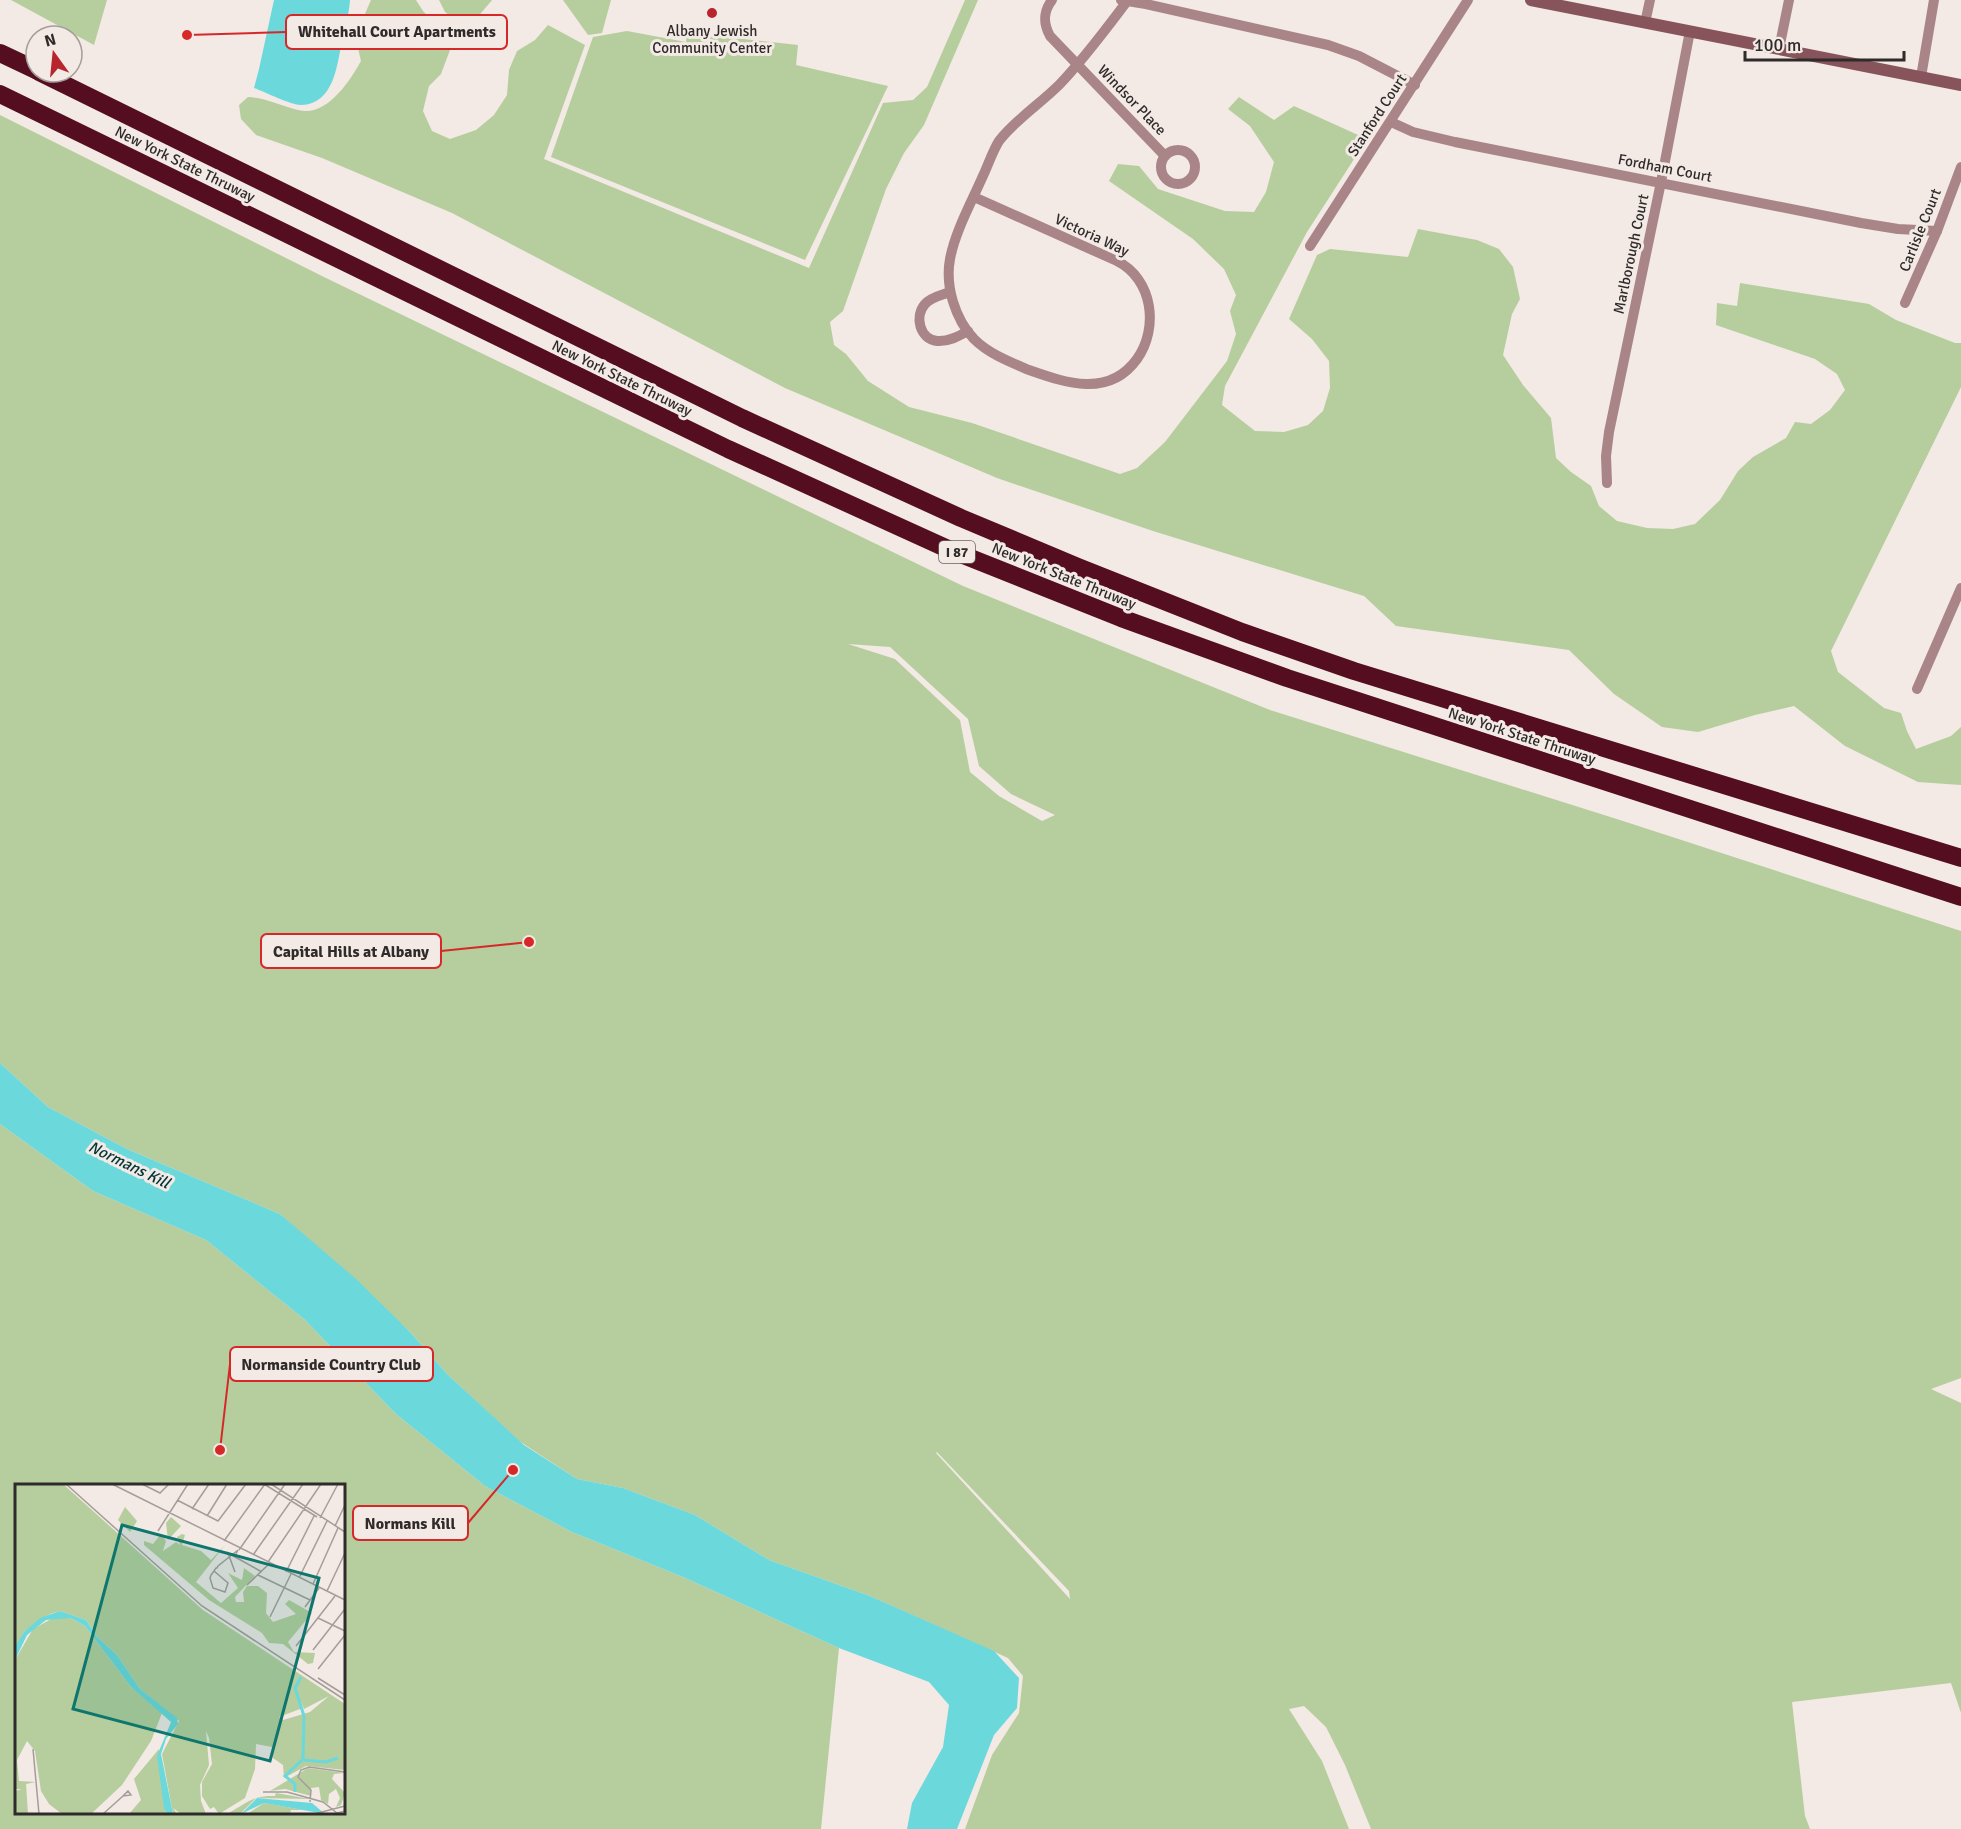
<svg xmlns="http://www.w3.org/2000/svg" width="1961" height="1829" viewBox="0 0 1961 1829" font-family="Signika,sans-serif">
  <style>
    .green { fill: #b6ce9d; fill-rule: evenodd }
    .water { fill: #6bd8dc }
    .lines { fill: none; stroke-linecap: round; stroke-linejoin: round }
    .street { stroke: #a98588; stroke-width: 10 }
    .secondary { stroke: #86545a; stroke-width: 12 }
    .highway { stroke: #540e1f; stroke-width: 18 }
    .poi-dot { fill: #b7262f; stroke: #f3e9e5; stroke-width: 2 }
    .labels { text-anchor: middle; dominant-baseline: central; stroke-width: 6; stroke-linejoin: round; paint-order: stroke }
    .shield { fill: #f3e9e5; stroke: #6a6462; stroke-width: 1.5 }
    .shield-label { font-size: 14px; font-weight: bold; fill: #2f2b2a }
    .poi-label { font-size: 15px; fill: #2f2b2a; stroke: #f3e9e5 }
    .street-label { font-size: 15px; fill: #2f2b2a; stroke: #f3e9e5 }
    .water-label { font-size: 16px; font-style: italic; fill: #003638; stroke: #f3e9e5 }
    .inset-river { fill: none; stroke: #6bd8dc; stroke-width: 3 }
    .inset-road { fill: none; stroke: #a59d9a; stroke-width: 1.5 }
    .view { fill: #0f766e; fill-opacity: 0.15; stroke: #0f766e; stroke-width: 3 }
    .inset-edge { fill: none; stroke: #2f2b2a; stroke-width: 3 }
    .leader { fill: none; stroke: #d62828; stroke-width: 2 }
    .callout-dot { fill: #d62828; stroke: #f3e9e5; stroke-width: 2 }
    .callout { fill: #f3e9e5; stroke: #d62828; stroke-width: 2 }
    .callout-label { font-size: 16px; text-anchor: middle; font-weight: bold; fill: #2f2b2a }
  </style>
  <rect width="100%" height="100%" fill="#f3e9e5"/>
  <!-- green -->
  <g class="green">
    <polygon points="11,0 107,0 94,45"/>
    <path d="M 371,0 L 416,0 L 423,11 L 453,42 L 441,74 L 429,86 L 423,111 L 432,131 L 450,139 L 476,130 L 494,115 L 507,95 L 509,70 L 517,51 L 535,40 L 548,25 L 585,45 L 544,159 L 809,268 L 883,103 L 913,100 L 927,87 L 965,0 L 978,0 L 924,125 L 904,153 L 886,189 L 843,311 L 830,322 L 834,345 L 846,354 L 868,381 L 909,407 L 972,423 L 1120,474 L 1137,468 L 1165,442 L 1227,361 L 1236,334 L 1230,311 L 1236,295 L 1224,269 L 1193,239 L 1109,181 L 1118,164 L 1139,166 L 1158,189 L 1225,211 L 1254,212 L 1266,192 L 1274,162 L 1250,126 L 1228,109 L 1239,97 L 1274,120 L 1294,106 L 1367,139 L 1307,232 L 1225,386 L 1222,405 L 1255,431 L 1284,432 L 1308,425 L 1323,411 L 1330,388 L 1329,361 L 1312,339 L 1289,319 L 1317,255 L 1330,249 L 1408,257 L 1418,229 L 1477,240 L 1499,249 L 1513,267 L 1520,299 L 1512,314 L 1503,355 L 1523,385 L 1551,418 L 1556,458 L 1571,472 L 1591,486 L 1599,506 L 1617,521 L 1647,528 L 1673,529 L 1695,524 L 1720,500 L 1738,471 L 1753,457 L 1786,438 L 1795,422 L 1811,424 L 1830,410 L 1845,390 L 1837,374 L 1815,359 L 1716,325 L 1717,303 L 1737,306 L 1740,283 L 1869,304 L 1896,320 L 1955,343 L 1961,343 L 1961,387 L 1831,651 L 1838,672 L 1884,708 L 1901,713 L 1907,731 L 1916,749 L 1951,736 L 1961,727 L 1961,785 L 1918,782 L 1845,746 L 1794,706 L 1755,715 L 1698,732 L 1662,727 L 1614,694 L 1569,650 L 1396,626 L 1364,596 L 1153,531 L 997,478 L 785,388 L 452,213 L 322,158 L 256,135 L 241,119 L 239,105 L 248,97 C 266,98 281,106 298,110 C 326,118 350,81 361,61 L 357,44 L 361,23 Z"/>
    <polygon points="439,0 492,0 476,19 461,24 445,12"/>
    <polygon points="563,0 611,0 602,33 588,35"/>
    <polygon points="627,31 686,42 687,33 798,45 796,65 888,86 805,260 551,157 593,37"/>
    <path d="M 0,115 L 326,278 L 963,586 L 1270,710 L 1623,821 L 1961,931 L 1961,1378 L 1931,1389 L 1961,1403 L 1961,1713 L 1951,1683 L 1792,1702 L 1805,1816 L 1810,1829 L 1371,1829 L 1345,1765 L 1326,1727 L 1304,1706 L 1289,1709 L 1322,1761 L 1349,1829 L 965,1829 L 992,1755 L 1019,1713 L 1023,1676 L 1008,1658 L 870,1596 L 769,1560 L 695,1515 L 623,1488 L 577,1479 L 519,1441 L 448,1375 L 410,1332 L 280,1214 L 127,1149 L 48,1107 L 0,1063 ZM 848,644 L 890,647 L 968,719 L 979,766 L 1011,794 L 1055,815 L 1042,821 L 999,796 L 970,772 L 960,720 L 895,659 ZM 937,1452 L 1069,1591 L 1070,1599 L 936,1453 Z"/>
    <path d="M 0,1124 L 93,1191 L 206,1240 L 304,1319 L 396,1414 L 485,1486 L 572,1532 L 683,1577 L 839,1648 L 821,1829 L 0,1829 ZM 16,1486 L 344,1486 L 344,1812 L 16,1812 Z"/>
  </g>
  <!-- water -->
  <g class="water">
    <path d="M 274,0 L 350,0 C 349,15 345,27 342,41 C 337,65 334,104 301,105 C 291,105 265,92 254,88 L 259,69 Z"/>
    <polygon points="0,1063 48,1107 127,1149 280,1214 355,1278 410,1332 448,1375 524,1445 577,1479 623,1488 695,1515 769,1560 870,1596 994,1651 1019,1678 1017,1708 994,1735 957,1829 907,1829 912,1803 943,1747 949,1705 929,1682 839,1648 683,1577 572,1532 485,1486 396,1414 304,1319 206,1240 93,1191 0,1124"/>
  </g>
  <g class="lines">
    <!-- street -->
    <g class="street">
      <path d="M 1052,0 C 1043,12 1043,23 1050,36 L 1165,156"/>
      <polyline points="1121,0 1146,4 1328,45 1359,56 1415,85"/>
      <polyline points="1645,23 1650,0"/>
      <polyline points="1779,49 1789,0"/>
      <polyline points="1921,77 1934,0"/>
      <polyline points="1391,122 1413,132 1455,142 1861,223 1898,229 1937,231"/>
      <circle cx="1178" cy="167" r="17"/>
      <path d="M 974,197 L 1117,261 C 1153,279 1159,328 1137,359 C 1109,398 1066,383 1029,370 C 1010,362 989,354 974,339 C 955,319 945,286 950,259 C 955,232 971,203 982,178 C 988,166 992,152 999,141 C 1014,121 1041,103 1059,85 C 1084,59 1106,29 1128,0"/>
      <polyline points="1310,246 1468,0"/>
      <path d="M 950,292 C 942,295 931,297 925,304 C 914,317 920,339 937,341 C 948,342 959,336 968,331"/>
      <polyline points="1905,303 1937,231 1961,167"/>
      <polyline points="1607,483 1606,456 1609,432 1661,182 1690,31"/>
      <polyline points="1917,689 1961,588"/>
    </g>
    <!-- secondary -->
    <polyline class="secondary" points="1531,0 1961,85"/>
    <!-- highway -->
    <g class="highway">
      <polyline points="0,53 36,70"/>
      <polyline points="39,72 742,418 961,518 1078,567 1242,632 1354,671 1961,858"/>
      <polyline points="0,94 728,449 948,549 1121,618 1287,678 1961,897"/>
    </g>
  </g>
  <!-- markers -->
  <circle class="poi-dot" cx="712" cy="13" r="6"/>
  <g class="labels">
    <!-- shield labels -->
    <rect class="shield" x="939" y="541" width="36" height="22" rx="4.5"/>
    <g class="shield-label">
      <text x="957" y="552">I 87</text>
    </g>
    <!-- poi labels -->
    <g class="poi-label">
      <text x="712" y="31">Albany Jewish<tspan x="712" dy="17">Community Center</tspan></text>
    </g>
    <!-- street labels -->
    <g class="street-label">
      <text transform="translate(1132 100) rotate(46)">Windsor Place</text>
      <text transform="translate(1377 115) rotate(-57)">Stanford Court</text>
      <text transform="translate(185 164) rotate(26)">New York State Thruway</text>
      <text transform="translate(1665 168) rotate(11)">Fordham Court</text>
      <text transform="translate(1920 230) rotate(-68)">Carlisle Court</text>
      <text transform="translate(1092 235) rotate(25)">Victoria Way</text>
      <text transform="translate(1631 254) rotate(-78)">Marlborough Court</text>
      <text transform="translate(622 378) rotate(26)">New York State Thruway</text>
      <text transform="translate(1064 576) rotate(22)">New York State Thruway</text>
      <text transform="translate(1522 736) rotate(18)">New York State Thruway</text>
    </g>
    <!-- water labels -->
    <g class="water-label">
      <text transform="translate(129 1165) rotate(26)">Normans Kill</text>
    </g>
  </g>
  <!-- overview -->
  <g transform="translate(15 1484)">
    <rect width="330" height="330" fill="#f3e9e5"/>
    <path d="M 0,0 L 48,0 L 188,126 L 330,220 L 330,286 L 291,282 L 269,294 L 268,281 L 258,274 L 257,263 L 241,260 L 240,285 L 230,314 L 204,330 L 199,323 L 195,325 L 187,312 L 187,298 L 197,280 L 194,254 L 191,247 L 194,281 L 185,301 L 186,317 L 191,330 L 166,330 L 158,324 L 162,330 L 158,330 L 147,270 L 164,237 L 125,205 L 102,171 L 82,153 L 71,136 L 45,127 L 35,130 L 9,148 L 0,165 ZM 314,212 L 295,228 L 268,236 L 264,233 L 285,225 L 286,218 L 289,225 ZM 110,23 L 122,37 L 115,48 L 103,36 ZM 156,33 L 166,42 L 153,56 L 151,39 ZM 146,50 L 151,57 L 148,67 L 161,58 L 165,61 L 162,53 L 167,50 L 170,51 L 167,61 L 186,67 L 196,76 L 210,61 L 181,98 L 206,119 L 223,104 L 213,89 L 227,96 L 229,84 L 240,92 L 220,113 L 221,118 L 229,118 L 228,108 L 232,102 L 243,102 L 252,109 L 251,129 L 258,138 L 281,130 L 270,120 L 274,116 L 297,129 L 273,158 L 279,168 L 300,169 L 298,179 L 293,180 L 268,160 L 254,159 L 247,149 L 194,116 L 129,61 L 129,57 L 138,60 ZM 40,133 L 56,134 L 70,142 L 116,203 L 147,229 L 136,257 L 107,301 L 76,330 L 47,330 L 34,320 L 26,307 L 20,267 L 12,257 L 2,276 L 4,297 L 21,298 L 11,300 L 13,330 L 0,330 L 0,307 L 7,305 L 0,305 L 0,176 L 18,145 ZM 144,265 L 151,330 L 114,330 L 126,316 L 119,295 ZM 293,284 L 330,289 L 319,290 L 317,295 L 330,309 L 326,321 L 321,323 L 325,314 L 321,305 L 314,310 L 313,320 L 306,316 L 304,303 L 296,304 L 296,312 L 270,305 L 255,307 ZM 261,309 L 295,315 L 241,314 L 225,330 L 212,330 L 234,317 L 241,314 L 252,312 L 260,312 ZM 249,319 L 255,320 L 288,326 L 276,326 L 275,330 L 232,330 Z" fill="#b6ce9d" fill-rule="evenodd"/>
    <path d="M 45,127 L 71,136 L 82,153 L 102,171 L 125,205 L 162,234 L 163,240 L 151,255 L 146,270 L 158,330 L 152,330 L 149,324 L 142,272 L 156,238 L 116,203 L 70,142 L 56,134 L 31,136 L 12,151 L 0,176 L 1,161 L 9,148 L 25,134 ZM 242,314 L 297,319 L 310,330 L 249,319 L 226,330 Z" fill="#6bd8dc"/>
    <path class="inset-river" d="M 289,276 L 311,278 L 323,274M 280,308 L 280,300 L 270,292 L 288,275 L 289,232 L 280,204 L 286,193"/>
    <path class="inset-road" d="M 51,0 L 187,122 L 330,216M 97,0 L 330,116M 127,0 L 145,9 L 154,0M 249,0 L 302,33M 256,0 L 330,48M 162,16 L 203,37 L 231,0M 177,25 L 194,0M 192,32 L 212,0M 305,34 L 323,0M 320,42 L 330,21M 143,47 L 173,0M 209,57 L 250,0M 224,66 L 270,0M 238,71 L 288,0M 253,78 L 306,0M 199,87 L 213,99 L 210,108 L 198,104 L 195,94 L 196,91 L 199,87 L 201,84 L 202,84 L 203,82 L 223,66 L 221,70M 220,88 L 213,69 L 247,88M 271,88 L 299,32M 243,91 L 295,116M 284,94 L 312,37M 298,100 L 323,44M 232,101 L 255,79M 312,107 L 330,69M 290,123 L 304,104M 255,133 L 276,90M 303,134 L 330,147M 281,162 L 320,112M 298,166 L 330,125M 303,185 L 330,151M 303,194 L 330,211M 18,265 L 24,330M 113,307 L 116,311 L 108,312 ZM 248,308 L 272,308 L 308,318 L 322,329 L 330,327M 295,318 L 296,306 L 283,293 L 286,286 L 294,283 L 330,288M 88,330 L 108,312M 299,330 L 330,322"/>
    <path class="view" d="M 107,41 L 304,94 L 255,277 L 58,225 Z"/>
    <rect width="330" height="330" class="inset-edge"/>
  </g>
  <!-- callouts -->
  <path class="leader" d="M187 35L286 32M529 942L441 951M220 1450L230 1364M513 1470L468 1523"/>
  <g class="callout-dot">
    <circle cx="187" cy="35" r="6"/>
    <circle cx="529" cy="942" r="6"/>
    <circle cx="220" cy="1450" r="6"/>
    <circle cx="513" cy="1470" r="6"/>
  </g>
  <g class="callout">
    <rect x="286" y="15" width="221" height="34" rx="6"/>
    <rect x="261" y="934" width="180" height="34" rx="6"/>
    <rect x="230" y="1347" width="203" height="34" rx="6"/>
    <rect x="353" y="1506" width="115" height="34" rx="6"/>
  </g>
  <g class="callout-label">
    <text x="397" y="37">Whitehall Court Apartments</text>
    <text x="351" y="957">Capital Hills at Albany</text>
    <text x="331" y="1370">Normanside Country Club</text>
    <text x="410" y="1529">Normans Kill</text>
  </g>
  <!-- north arrow -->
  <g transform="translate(54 54) rotate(345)"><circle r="28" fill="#f3e9e5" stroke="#a59d9a" stroke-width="1.5"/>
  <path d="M0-4.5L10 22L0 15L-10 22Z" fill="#b7262f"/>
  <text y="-9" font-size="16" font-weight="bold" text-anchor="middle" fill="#2f2b2a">N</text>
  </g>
  <!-- scale -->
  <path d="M1745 51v9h159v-9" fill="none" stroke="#2f2b2a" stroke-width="3"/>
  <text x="1754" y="51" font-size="18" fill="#2f2b2a" stroke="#f3e9e5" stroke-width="4.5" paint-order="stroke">100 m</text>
</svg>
